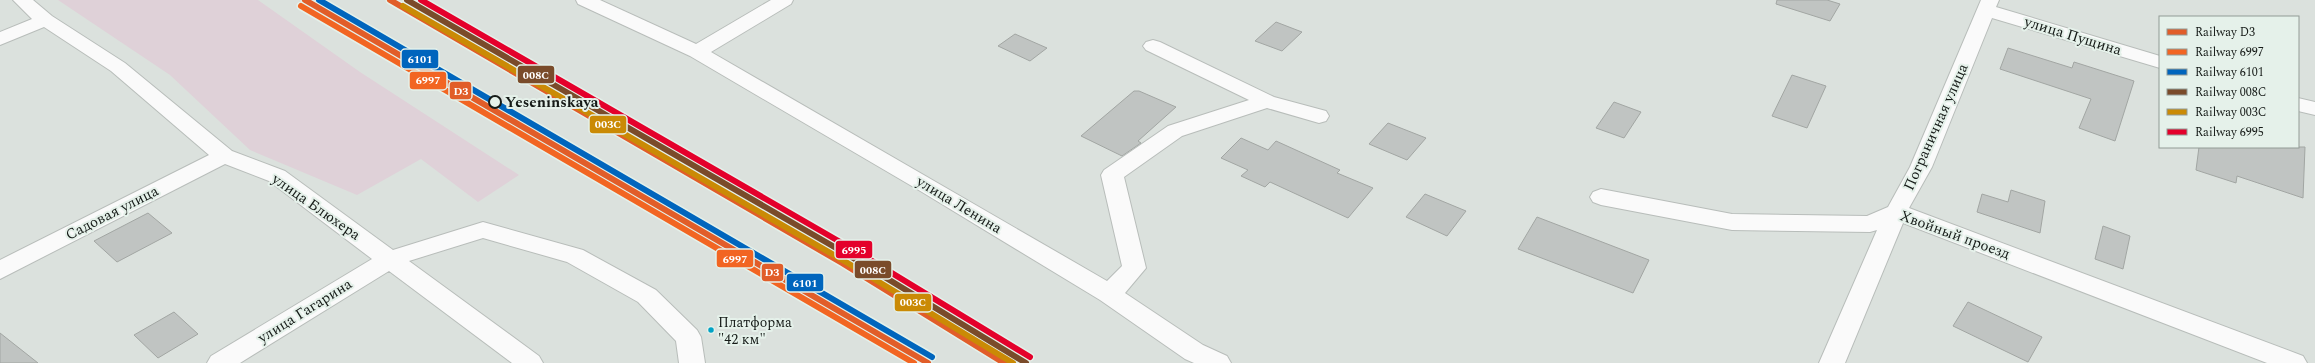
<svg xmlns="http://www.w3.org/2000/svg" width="2315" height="363" viewBox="0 0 2315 363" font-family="Spectral,serif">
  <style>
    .green { fill: #dfd1d8 }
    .building { fill: #c0c4c2; stroke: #a2a6a3 }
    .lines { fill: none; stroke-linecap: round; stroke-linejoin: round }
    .minor-casing { stroke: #b8bdba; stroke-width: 2 }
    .minor { fill: #fafafa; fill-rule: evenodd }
    .rail-1-casing { stroke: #e5f1ea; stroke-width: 9 }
    .rail-2-casing { stroke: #e5f1ea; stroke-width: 9 }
    .rail-3-casing { stroke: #e5f1ea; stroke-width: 9 }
    .rail-4-casing { stroke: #e5f1ea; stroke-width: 9 }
    .rail-5-casing { stroke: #e5f1ea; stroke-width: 9 }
    .rail-6-casing { stroke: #e5f1ea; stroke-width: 9 }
    .rail-1 { stroke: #e15d29; stroke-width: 6 }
    .rail-2 { stroke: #f26522; stroke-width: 6 }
    .rail-3 { stroke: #0065bd; stroke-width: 6 }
    .rail-4 { stroke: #7a4b2a; stroke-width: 6 }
    .rail-5 { stroke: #ca8a05; stroke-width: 6 }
    .rail-6 { stroke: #e4002b; stroke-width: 6 }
    .stop-dot { fill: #e5f1ea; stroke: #151a17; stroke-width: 2 }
    .bus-dot { fill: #01a2c5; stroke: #e5f1ea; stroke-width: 1.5 }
    .labels { text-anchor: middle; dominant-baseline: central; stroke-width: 4; stroke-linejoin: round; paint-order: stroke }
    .bus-label { font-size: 14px; fill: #151a17; stroke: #e5f1ea; text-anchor: start }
    .street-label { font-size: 15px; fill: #151a17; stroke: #e5f1ea }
    .stop-label { font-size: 15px; font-weight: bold; fill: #151a17; stroke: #e5f1ea; text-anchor: start }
    .line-badge { stroke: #e5f1ea; stroke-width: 1.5 }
    .badge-label { font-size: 11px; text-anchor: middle; font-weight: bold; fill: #fff }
  </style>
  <rect width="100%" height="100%" fill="#dbe1dd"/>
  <!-- green -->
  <polygon class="green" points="58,0 258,0 360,72 519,175 478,202 421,159 357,195 250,150 170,75"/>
  <!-- building -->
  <g class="building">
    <polygon points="1777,0 1827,0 1840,4 1830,21 1776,4"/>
    <polygon points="1276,22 1302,32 1282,51 1255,41"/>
    <polygon points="1015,34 1047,48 1030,61 998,46"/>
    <polygon points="2008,48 2072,68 2074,62 2134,81 2115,141 2079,128 2091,99 2000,69"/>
    <polygon points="1792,75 1826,86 1807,128 1772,116"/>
    <polygon points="1134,91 1139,91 1176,107 1138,141 1141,143 1122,156 1081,136"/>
    <polygon points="1614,102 1641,112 1624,138 1596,128"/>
    <polygon points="1388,123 1426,138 1407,160 1369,144"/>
    <polygon points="1241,138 1268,150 1276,141 1340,170 1337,173 1373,188 1348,218 1270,182 1265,187 1241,176 1248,170 1221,158"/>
    <polygon points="2199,147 2305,147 2303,198 2237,176 2236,183 2196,170"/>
    <polygon points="2011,190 2045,201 2040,233 1977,212 1982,194 2008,202"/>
    <polygon points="1425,194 1466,211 1447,236 1406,217"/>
    <polygon points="148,213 172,233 117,262 94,241"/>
    <polygon points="1537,217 1649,260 1633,293 1518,249"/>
    <polygon points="2103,226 2130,236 2123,269 2095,259"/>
    <polygon points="1968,302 2042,337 2028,362 1953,326"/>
    <polygon points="174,312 198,334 158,358 134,335"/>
    <polygon points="0,333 38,363 0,363"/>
  </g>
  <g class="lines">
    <defs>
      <g id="minor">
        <polygon points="13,0 33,0 52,16 125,63 232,151 285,171 393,250 483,222 583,250 656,290 697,330 701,337 705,363 679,363 676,341 638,302 567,262 483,238 409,261 539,356 543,363 512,363 389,271 240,363 207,363 211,356 372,259 269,181 225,164 0,279 0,260 209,155 111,71 44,27 0,45 0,32 32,19"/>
        <polygon points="576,0 600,0 696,44 771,0 793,0 791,4 711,52 1107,281 1122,266 1101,175 1104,170 1168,126 1249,100 1146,50 1143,46 1146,42 1153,40 1160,42 1274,97 1326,111 1329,116 1326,121 1319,123 1267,108 1182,136 1124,177 1146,268 1125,293 1203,345 1227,356 1231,363 1194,363 1185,359 1100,300 922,192 690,56 578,4"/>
        <polygon points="1981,0 1999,0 1996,7 2160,56 2160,68 1992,18 1932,167 1909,208 2303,356 2307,363 2267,363 1903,223 1845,363 1819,363 1877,230 1870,232 1732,230 1601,205 1593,202 1590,197 1593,192 1601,189 1732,214 1867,216 1888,207 1910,167"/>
        <polygon points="2298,98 2315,102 2315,115 2298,111"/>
      </g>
    </defs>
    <!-- minor casing -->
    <use href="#minor" class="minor-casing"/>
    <!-- minor -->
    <use href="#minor" class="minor"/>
    <defs>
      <g id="rail-1">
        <polyline points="305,0 928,363"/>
        <polyline points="390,0 842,263 1004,363"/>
      </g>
      <polyline id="rail-2" points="301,6 914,363"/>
      <polyline id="rail-3" points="319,0 932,357"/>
      <polyline id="rail-4" points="407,0 850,256 1026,363"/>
      <polyline id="rail-5" points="403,6 846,262 1013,363"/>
      <polyline id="rail-6" points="421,0 854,250 1030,357"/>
    </defs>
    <!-- rail-1 casing -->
    <use href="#rail-1" class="rail-1-casing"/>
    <!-- rail-2 casing -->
    <use href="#rail-2" class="rail-2-casing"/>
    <!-- rail-3 casing -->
    <use href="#rail-3" class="rail-3-casing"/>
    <!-- rail-4 casing -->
    <use href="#rail-4" class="rail-4-casing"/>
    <!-- rail-5 casing -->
    <use href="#rail-5" class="rail-5-casing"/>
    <!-- rail-6 casing -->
    <use href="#rail-6" class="rail-6-casing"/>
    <!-- rail-1 -->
    <use href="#rail-1" class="rail-1"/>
    <!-- rail-2 -->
    <use href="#rail-2" class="rail-2"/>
    <!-- rail-3 -->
    <use href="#rail-3" class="rail-3"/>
    <!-- rail-4 -->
    <use href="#rail-4" class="rail-4"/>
    <!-- rail-5 -->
    <use href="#rail-5" class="rail-5"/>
    <!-- rail-6 -->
    <use href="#rail-6" class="rail-6"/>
  </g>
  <!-- markers -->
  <circle class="stop-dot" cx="495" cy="102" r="6"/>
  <circle class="bus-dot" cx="711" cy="330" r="3.5"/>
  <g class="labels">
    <!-- bus labels -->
    <g class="bus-label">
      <text x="718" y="322">Платформа<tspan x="718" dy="17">"42 км"</tspan></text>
    </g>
    <!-- street labels -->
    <g class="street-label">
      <text transform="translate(2073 36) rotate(17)">улица Пущина</text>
      <text transform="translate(1936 127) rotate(-66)">Пограничная улица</text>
      <text transform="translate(959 205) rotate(31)">улица Ленина</text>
      <text transform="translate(316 207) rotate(35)">улица Блюхера</text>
      <text transform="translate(112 213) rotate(-27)">Садовая улица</text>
      <text transform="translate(1955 235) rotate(20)">Хвойный проезд</text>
      <text transform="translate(305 311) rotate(-32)">улица Гагарина</text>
    </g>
    <!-- stop labels -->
    <g class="stop-label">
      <text x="505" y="102">Yeseninskaya</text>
    </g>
  </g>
  <g class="line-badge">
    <rect x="401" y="49" width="38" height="20" rx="4" fill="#0065bd"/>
    <rect x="517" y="65" width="38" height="19" rx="4" fill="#7a4b2a"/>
    <rect x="409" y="71" width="38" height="19" rx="4" fill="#f26522"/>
    <rect x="449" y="81" width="23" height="19" rx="4" fill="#e15d29"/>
    <rect x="589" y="115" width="38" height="19" rx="4" fill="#ca8a05"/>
    <rect x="835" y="240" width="38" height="19" rx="4" fill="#e4002b"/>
    <rect x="716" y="249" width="38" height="19" rx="4" fill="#f26522"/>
    <rect x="854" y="260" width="38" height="19" rx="4" fill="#7a4b2a"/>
    <rect x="761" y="263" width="23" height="19" rx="4" fill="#e15d29"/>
    <rect x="786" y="273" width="38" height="19" rx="4" fill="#0065bd"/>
    <rect x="894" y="293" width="38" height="19" rx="4" fill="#ca8a05"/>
  </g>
  <g class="badge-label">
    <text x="420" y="63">6101</text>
    <text x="536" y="79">008С</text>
    <text x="428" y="84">6997</text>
    <text x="461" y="95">D3</text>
    <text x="608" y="128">003С</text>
    <text x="854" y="254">6995</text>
    <text x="735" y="263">6997</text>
    <text x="873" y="274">008С</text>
    <text x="772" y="276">D3</text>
    <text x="805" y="287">6101</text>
    <text x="913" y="306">003С</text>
  </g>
  <!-- legend -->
  <rect x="2159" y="16" width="140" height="132" fill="#e5f1ea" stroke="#929b96"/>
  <rect x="2167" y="29" width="20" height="6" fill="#e15d29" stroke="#929b96"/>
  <text x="2195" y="36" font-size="12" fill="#151a17">Railway D3</text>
  <rect x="2167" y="49" width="20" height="6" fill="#f26522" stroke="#929b96"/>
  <text x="2195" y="56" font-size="12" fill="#151a17">Railway 6997</text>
  <rect x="2167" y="69" width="20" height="6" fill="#0065bd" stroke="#929b96"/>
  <text x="2195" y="76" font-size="12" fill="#151a17">Railway 6101</text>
  <rect x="2167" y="89" width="20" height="6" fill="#7a4b2a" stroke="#929b96"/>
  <text x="2195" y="96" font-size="12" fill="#151a17">Railway 008С</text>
  <rect x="2167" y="109" width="20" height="6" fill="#ca8a05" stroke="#929b96"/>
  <text x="2195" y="116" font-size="12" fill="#151a17">Railway 003С</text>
  <rect x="2167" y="129" width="20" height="6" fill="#e4002b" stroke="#929b96"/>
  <text x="2195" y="136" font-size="12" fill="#151a17">Railway 6995</text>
</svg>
